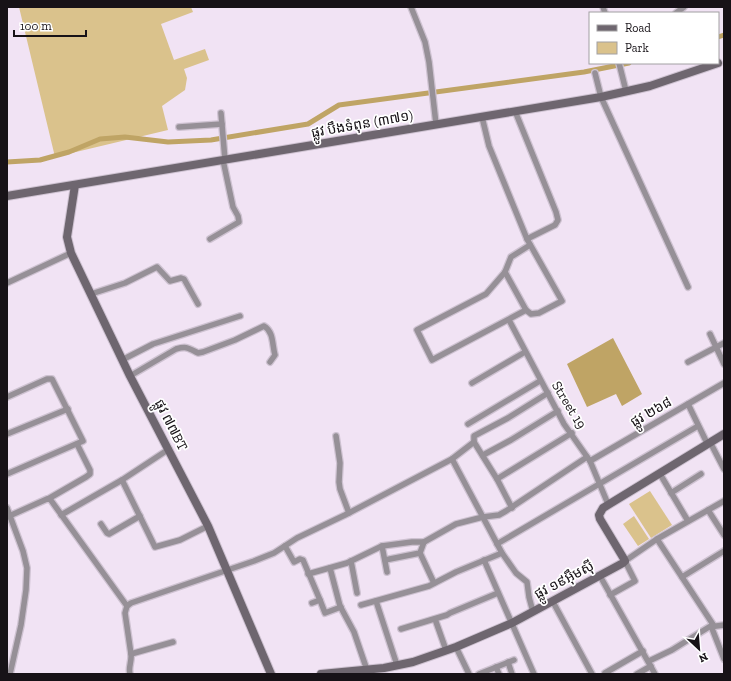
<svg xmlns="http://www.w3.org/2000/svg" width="731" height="681" viewBox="0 0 731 681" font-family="'Zilla Slab','Noto Sans Khmer',serif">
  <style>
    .green { fill: #dac28c }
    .water { fill: #bfa465 }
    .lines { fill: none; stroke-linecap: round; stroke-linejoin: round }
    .canal { stroke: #bfa465; stroke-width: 5 }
    .street-casing { stroke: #cec2d1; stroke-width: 8 }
    .secondary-casing { stroke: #cec2d1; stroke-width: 10 }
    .street { stroke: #969097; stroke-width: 5.5 }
    .secondary { stroke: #6e666f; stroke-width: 8 }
    .labels { text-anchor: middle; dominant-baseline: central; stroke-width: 3.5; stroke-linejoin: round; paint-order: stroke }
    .street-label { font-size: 14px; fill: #171217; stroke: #fff }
  </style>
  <rect width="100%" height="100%" fill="#f1e3f4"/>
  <!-- green -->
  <g class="green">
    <polygon points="19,7 191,7 193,12 161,24 174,60 205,49 209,60 184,69 187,78 185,90 162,106 168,130 55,157"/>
    <polygon points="650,491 672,525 651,538 629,504"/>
    <polygon points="634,516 649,539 638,546 623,524"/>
  </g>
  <!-- water -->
  <polygon class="water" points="613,338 642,394 622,406 616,394 587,407 567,364"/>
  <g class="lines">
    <!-- canal -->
    <g class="canal">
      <polyline points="718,37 724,35"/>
      <polyline points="7,162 40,160 69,152 100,139 125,137 168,142 211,140 308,124 339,105 584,72 629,63"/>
    </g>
    <defs>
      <g id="street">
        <polyline points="411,7 425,42 429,62 436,124"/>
        <polyline points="603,7 605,13"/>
        <polyline points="676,13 684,7"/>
        <polyline points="619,63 626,91"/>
        <polyline points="595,73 601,97 688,287"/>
        <polyline points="515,111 556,212 558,220 555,225 527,239"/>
        <polyline points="221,113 225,160"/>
        <polyline points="482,117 489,146 527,239 562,301 539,313 531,314 526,310 505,272"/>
        <polyline points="179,127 222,124"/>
        <polyline points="210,239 239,222 238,216 233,207 223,160"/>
        <polyline points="7,283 71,253"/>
        <polyline points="91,294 125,283 157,267 170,281 181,278 184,279 198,304"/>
        <polyline points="526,310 432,360 417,330 486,294 505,272 511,257 530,245"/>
        <polyline points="509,320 564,424 590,461 608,504"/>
        <polyline points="710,334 724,364"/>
        <polyline points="122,360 153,344 240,316"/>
        <polyline points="688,362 724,343"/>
        <path d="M 130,376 L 176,349 C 187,346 188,348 198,353 L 203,352 L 235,340 L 264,326 C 274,332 272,345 275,355 L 270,362"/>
        <polyline points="472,383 525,352"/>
        <polyline points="7,397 47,379 52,379 83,441 7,474"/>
        <polyline points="688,404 707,443"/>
        <polyline points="468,424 540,381"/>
        <polyline points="7,434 68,409"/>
        <polyline points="336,436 340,463 339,482 340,489 349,513"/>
        <polyline points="710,442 724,469"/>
        <polyline points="483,456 485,454 511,440 558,411"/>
        <polyline points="452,459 502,553 516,573 527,582 529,597 533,612"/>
        <polyline points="590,461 724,383"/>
        <polyline points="660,474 688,521"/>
        <polyline points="497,479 572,433"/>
        <polyline points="122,480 155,547 180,540 208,526"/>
        <polyline points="671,493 701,474"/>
        <polyline points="48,499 86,477 90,474 90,470 77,444"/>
        <polyline points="7,508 23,551 27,568 26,590 21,625 10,674"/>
        <polyline points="512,508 497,479 474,442 474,436 508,418 548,393"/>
        <polyline points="708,510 724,535"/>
        <polyline points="61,515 122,480 169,449"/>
        <polyline points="7,517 47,499 50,499 127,606"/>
        <polyline points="101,524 107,533 109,534 140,516"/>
        <polyline points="657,539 714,626"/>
        <polyline points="497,544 698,426"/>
        <polyline points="285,546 294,562 300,559 303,560 320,600"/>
        <polyline points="382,546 387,572"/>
        <polyline points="420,553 434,583"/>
        <polyline points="385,560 420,553 424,542 456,524 483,517 499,515 506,511 587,457"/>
        <polyline points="484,560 534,674"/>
        <polyline points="351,561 357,593"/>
        <polyline points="330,568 340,606 354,632 367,670"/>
        <polyline points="308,574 347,563 382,546 412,542 424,542"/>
        <polyline points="600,576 655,674"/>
        <polyline points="682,577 724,551"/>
        <polyline points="610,595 635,581 625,561 657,539 724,501"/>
        <polyline points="376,601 397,665"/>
        <polyline points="553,602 592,674"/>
        <polyline points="312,603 320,600 325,613 341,607"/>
        <polyline points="361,605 429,586 456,572 502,553"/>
        <polyline points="435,619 446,650"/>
        <polyline points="711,626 724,659"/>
        <polyline points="401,629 447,615 450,613 498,593"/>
        <polyline points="456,647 469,674"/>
        <polyline points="131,654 173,642"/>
        <polyline points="649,661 672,650 709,627 724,625"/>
        <polyline points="508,662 512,674"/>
        <polyline points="496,667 499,674"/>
        <polyline points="605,673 643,651"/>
        <path d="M 130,674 C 128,667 132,662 131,654 L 125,613 L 127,606 L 131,603 L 254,561 L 274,553 L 297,538 L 345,515 L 452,459 L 474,442"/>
        <polyline points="479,674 514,660"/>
        <polyline points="637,674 651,666"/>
      </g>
      <g id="secondary">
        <polyline points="75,185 67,237 71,253 130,376 208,526 271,674"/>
        <polyline points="7,196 601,97 650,86 718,63"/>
        <polyline points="321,674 384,668 413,662 456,647 512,623 623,563 625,561 624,559 600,519 599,515 603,508 724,434"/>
      </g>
    </defs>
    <!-- street casing -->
    <use href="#street" class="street-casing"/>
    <!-- secondary casing -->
    <use href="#secondary" class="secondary-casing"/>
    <!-- street -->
    <use href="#street" class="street"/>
    <!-- secondary -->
    <use href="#secondary" class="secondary"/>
  </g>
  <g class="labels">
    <!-- street labels -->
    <g class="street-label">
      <text transform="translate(362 124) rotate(-10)">ផ្លូវ បឹងទំពុន (៣៧១)</text>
      <text transform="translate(569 405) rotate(59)">Street 19</text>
      <text transform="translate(651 412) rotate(-30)">ផ្លូវ ២៦៨</text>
      <text transform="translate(171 425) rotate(63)">ផ្លូវ ៧៧BT</text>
      <text transform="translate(564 580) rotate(-28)">ផ្លូវ ១៩អ៊ឹមស៊ី</text>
    </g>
  </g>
  <!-- border -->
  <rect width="731" height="681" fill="none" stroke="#171217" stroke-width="16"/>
  <!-- legend -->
  <rect x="589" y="12" width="130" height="52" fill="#ffffff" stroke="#a2a0a2"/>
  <rect x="597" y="25" width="20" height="6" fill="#6e666f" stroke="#a2a0a2"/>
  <text x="625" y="32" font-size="12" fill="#171217">Road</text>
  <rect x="597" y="42" width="20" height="12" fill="#dac28c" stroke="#a2a0a2"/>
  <text x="625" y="52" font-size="12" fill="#171217">Park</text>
  <!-- north arrow -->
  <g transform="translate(699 649) rotate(154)" stroke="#ffffff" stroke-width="3" paint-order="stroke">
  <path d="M0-3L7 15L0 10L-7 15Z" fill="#171217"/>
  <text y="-6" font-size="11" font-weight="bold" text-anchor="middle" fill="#171217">N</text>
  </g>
  <!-- scale -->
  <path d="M14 30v6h72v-6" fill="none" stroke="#171217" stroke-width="2"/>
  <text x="20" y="30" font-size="12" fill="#171217" stroke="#ffffff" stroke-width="3" paint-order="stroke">100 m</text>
</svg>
